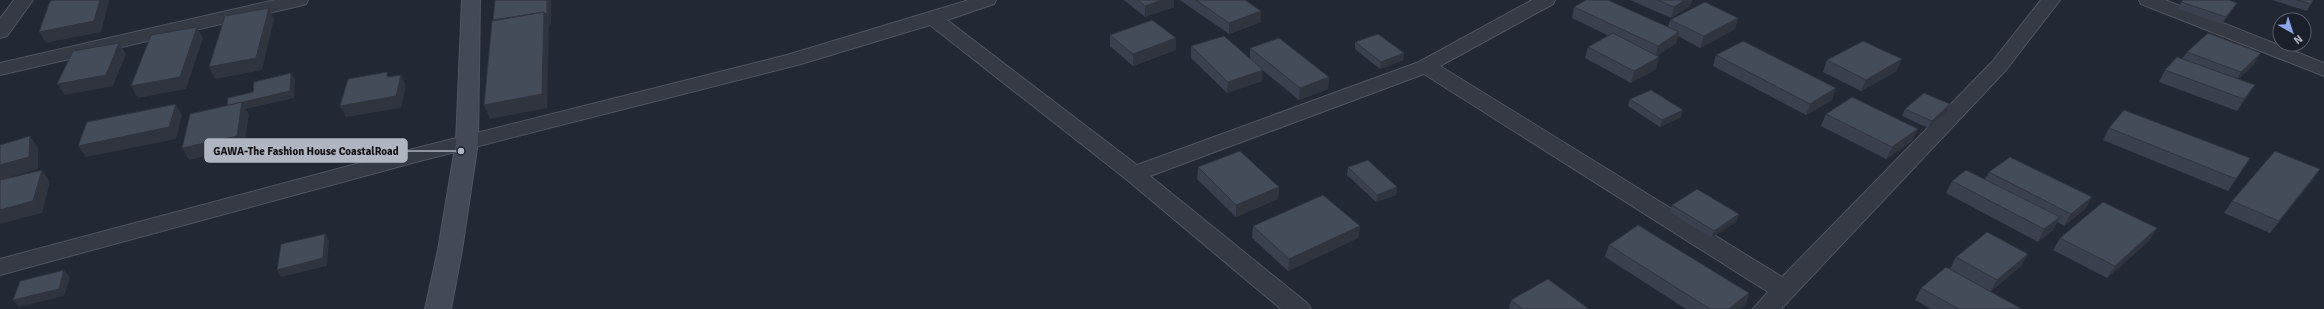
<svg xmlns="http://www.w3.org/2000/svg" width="2324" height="309" viewBox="0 0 2324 309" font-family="Signika,sans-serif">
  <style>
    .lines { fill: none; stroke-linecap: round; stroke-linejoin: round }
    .street-casing { stroke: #505560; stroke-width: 2 }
    .secondary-casing { stroke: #505560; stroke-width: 2 }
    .street { fill: #353a45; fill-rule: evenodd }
    .secondary { fill: #444958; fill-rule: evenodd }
    .wall { fill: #3a404d }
    .shaded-wall { fill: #30343e }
    .building { fill: #444b59; stroke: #30343e }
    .leader { fill: none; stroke: #b0b5c2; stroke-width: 1.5 }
    .callout-dot { fill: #b0b5c2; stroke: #1b1f2a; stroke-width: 1.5 }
    .callout { fill: #b0b5c2; stroke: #b0b5c2; stroke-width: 1.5 }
    .callout-label { font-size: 11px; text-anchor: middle; font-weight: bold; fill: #111 }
  </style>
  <rect width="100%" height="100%" fill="#222834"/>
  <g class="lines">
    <defs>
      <g id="street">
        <polygon points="14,0 33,0 7,36 0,38 0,19"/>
        <polygon points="275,0 308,0 306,4 299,6 0,75 0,63"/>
        <polygon points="969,0 996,0 994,4 947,20 1137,165 1419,62 1532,0 1555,0 1553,4 1440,66 1782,277 1992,62 2041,0 2060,0 2006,70 1781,309 1753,309 1768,292 1424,74 1150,176 1307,303 1311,309 1281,309 1126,179 930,25 801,64 416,162 0,275 0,259 401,152 787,55"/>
        <polygon points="2139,0 2165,0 2324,63 2324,76 2141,4"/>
      </g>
      <polygon id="secondary" points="462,0 480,0 478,142 462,250 451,309 425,309 438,250 456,142"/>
    </defs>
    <!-- street casing -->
    <use href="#street" class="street-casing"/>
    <!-- secondary casing -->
    <use href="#secondary" class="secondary-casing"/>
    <!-- street -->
    <use href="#street" class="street"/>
    <!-- secondary -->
    <use href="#secondary" class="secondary"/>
  </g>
  <!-- wall -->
  <g class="wall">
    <polygon points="1124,0 1174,0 1174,7 1145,17"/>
    <polygon points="1180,0 1245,0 1261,11 1261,22 1229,34"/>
    <polygon points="1630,0 1692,0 1690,6 1671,18"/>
    <polygon points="2272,0 2313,0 2307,11"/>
    <polygon points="2181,2 2237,3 2233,9 2222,24 2178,9"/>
    <polygon points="1574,7 1668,27 1670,20 1738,18 1735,29 1700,48 1678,36 1676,43 1657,56 1656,69 1631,83 1585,58 1588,47 1609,36 1572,18"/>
    <polygon points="1110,35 1176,50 1133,66 1110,46"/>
    <polygon points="1355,42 1404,53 1403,60 1380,69 1355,49"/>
    <polygon points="1191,46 1250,59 1250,48 1329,77 1328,89 1299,100 1255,64 1262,81 1227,93 1191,58"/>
    <polygon points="2187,52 2261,53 2254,64 2238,79 2247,97 2237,111 2159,82 2165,70 2182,59"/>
    <polygon points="1716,55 1832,100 1806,115 1713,66"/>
    <polygon points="1827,60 1897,71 1861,91 1823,72"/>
    <polygon points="1630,99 1681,117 1660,127 1628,106"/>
    <polygon points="1950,104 1947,111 1928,128 1902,116 1905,109"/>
    <polygon points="1826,114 1918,129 1912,141 1886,159 1821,126"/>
    <polygon points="2109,128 2250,158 2228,191 2103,140"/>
    <polygon points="1198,167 1279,187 1278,199 1236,217 1197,179"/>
    <polygon points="1348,167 1397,187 1396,195 1376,202 1347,175"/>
    <polygon points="2320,169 2312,181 2270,233 2224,213 2232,201"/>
    <polygon points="1989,172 2092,197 2085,209 2064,226 2057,222 2053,230 2038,242 1946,193 1952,181 1985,179"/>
    <polygon points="1672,205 1739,214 1736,222 1711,238 1670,212"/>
    <polygon points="1253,226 1360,226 1358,238 1288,271 1252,238"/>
    <polygon points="2157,228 2150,240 2107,278 2053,250 2060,238"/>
    <polygon points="1609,245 1749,293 1745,306 1740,309 1686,309 1605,257"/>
    <polygon points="2028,254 2021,266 1990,292 2022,309 1931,309 1915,300 1921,288 1950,269 1956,257"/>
    <polygon points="1511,300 1589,309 1509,309"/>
  </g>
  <!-- shaded-wall -->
  <g class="shaded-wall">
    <polygon points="100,0 108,0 109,1 101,32 46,43 39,32"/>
    <polygon points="547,0 551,0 551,24 549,25 547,108 490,119 484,105 544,12"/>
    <polygon points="1162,0 1174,0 1174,7 1145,17 1145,6"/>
    <polygon points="1685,0 1692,0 1690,6 1671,18 1674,7"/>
    <polygon points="2237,3 2233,9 2222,24 2226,17"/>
    <polygon points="269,8 274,19 262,70 215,79 209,67"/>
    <polygon points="1261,11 1261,22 1229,34 1229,23"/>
    <polygon points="1738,18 1735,29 1700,48 1704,36"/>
    <polygon points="197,27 203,38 186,89 138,98 131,86"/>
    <polygon points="1679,32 1676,43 1655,58 1658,46"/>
    <polygon points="1176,38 1176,50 1133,66 1133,54"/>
    <polygon points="119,43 126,54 113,86 65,95 57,84"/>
    <polygon points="1404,53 1403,60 1380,69 1381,62"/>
    <polygon points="2261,53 2254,64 2234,84 2241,72"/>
    <polygon points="1659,57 1656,69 1631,83 1634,71"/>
    <polygon points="1902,59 1897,71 1861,91 1866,80"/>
    <polygon points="1263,70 1262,81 1227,93 1228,82"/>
    <polygon points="291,73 295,80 294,98 246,109 249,114 244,147 189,160 182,148 227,106"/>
    <polygon points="401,75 406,86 401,108 346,117 340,106"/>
    <polygon points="1329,77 1328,89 1299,100 1300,88"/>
    <polygon points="2255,85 2247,97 2237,111 2244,99"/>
    <polygon points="1836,88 1832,100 1806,115 1810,104"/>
    <polygon points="176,104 182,115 176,139 86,157 78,146"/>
    <polygon points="1950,104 1947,111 1928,128 1932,121"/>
    <polygon points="1683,110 1681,117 1660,127 1662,120"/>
    <polygon points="1918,129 1912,141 1886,159 1892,147"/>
    <polygon points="30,136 38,148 38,169 0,180 0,165"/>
    <polygon points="2320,169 2312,181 2270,233 2279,221"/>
    <polygon points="42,170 50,182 42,213 0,224 0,210"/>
    <polygon points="1279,187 1278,199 1236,217 1236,205"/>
    <polygon points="1397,187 1396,195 1376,202 1377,195"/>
    <polygon points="2092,197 2085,209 2064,226 2071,214"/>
    <polygon points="1739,214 1736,222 1711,238 1714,231"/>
    <polygon points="2060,217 2053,230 2038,242 2044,229"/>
    <polygon points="1360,226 1358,238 1288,271 1289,259"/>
    <polygon points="2157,228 2150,240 2107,278 2115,266"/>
    <polygon points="325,234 329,241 327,266 281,277 277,270"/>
    <polygon points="2028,254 2021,266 1990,292 1997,280"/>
    <polygon points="64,270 70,278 64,296 19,307 13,300"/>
    <polygon points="1749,293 1745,306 1740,309 1729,309"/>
  </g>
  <!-- building -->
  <g class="building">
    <polygon points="54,0 100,0 94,21 39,32 50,1"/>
    <polygon points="495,0 547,0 547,13 545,14 544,12 493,20"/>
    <polygon points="1138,0 1162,0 1145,6"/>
    <polygon points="1196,0 1245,0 1261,11 1229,23"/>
    <polygon points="1586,0 1608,0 1679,32 1658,46 1574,7"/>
    <polygon points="1657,0 1685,0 1674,7"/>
    <polygon points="2183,0 2229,0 2237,3 2226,17 2181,2"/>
    <polygon points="2297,0 2313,0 2311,4"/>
    <polygon points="1705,2 1738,18 1704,36 1670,20"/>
    <polygon points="269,8 256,58 209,67 225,16"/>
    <polygon points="544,12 542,94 484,105 492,21"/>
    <polygon points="1152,20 1176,38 1133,54 1110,35"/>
    <polygon points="197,27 180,77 131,86 151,35"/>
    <polygon points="1613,33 1659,57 1634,71 1588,47"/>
    <polygon points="2208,33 2261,53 2241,72 2187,52"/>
    <polygon points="1378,34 1404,53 1381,62 1355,42"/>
    <polygon points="1224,36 1263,70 1228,82 1191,46"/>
    <polygon points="1279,38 1329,77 1300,88 1250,48"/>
    <polygon points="1743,41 1836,88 1810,104 1716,55"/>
    <polygon points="1863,41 1902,59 1866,80 1827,60"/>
    <polygon points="119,43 106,75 57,84 73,51"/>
    <polygon points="2177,57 2255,85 2244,99 2165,70"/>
    <polygon points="387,72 387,77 401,75 396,96 340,106 348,79"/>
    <polygon points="291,73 290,91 227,106 228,98 253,92 254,82"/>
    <polygon points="1651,90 1683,110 1662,120 1630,99"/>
    <polygon points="1924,93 1950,104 1932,121 1905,109"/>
    <polygon points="1852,97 1918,129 1892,147 1826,114"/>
    <polygon points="242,102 237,136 182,148 190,114"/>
    <polygon points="176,104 169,127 78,146 87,122"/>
    <polygon points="2124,110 2250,158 2236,179 2109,128"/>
    <polygon points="30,136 29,157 0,165 0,145"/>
    <polygon points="1240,151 1279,187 1236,205 1198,167"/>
    <polygon points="2275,151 2320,169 2279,221 2232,201"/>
    <polygon points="2010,157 2092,197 2071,214 1989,172"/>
    <polygon points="1368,160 1397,187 1377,195 1348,167"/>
    <polygon points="42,170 33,201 0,210 0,180"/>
    <polygon points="1966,170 2060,217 2044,229 1952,181"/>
    <polygon points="1697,189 1739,214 1714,231 1672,205"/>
    <polygon points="1323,195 1360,226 1289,259 1253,226"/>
    <polygon points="2103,202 2157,228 2115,266 2060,238"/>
    <polygon points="1638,225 1749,293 1729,309 1710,309 1609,245"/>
    <polygon points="1987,232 2028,254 1997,280 1956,257"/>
    <polygon points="325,234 323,258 277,270 281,244"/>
    <polygon points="1946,267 2022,309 1959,309 1921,288"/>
    <polygon points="64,270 59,289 13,300 20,281"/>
    <polygon points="1548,279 1589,309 1523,309 1511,300"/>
  </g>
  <!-- callouts -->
  <path class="leader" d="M461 151L407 151"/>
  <circle class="callout-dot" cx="461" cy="151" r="4"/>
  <rect class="callout" x="205" y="139" width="202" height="23" rx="4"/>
  <g class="callout-label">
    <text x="306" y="155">GAWA-The Fashion House CoastalRoad</text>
  </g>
  <!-- north arrow -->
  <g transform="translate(2292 32) rotate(141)"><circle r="19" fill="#1b1f2a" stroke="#575b67"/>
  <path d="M0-3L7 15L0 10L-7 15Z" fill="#8ba6eb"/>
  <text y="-6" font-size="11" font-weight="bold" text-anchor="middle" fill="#b0b5c2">N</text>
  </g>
</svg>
